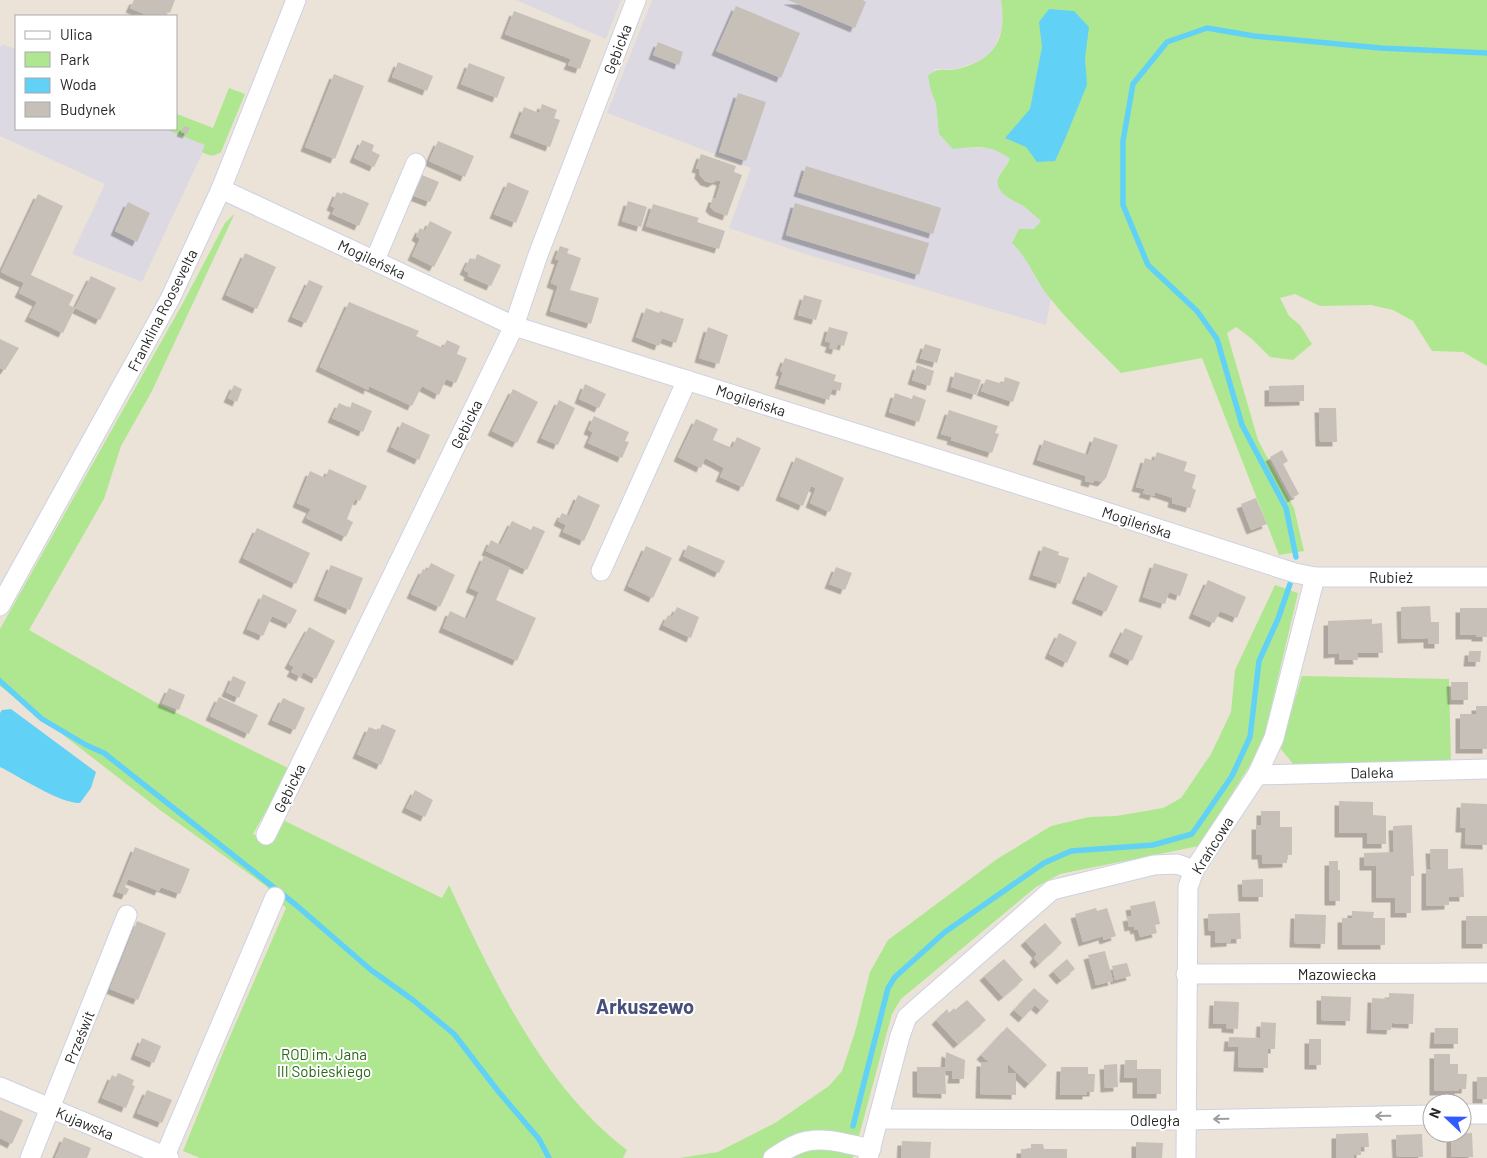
<svg xmlns="http://www.w3.org/2000/svg" width="1487" height="1158" viewBox="0 0 1487 1158" font-family="Barlow,sans-serif">
  <style>
    .industrial { fill: #dcd9e3 }
    .green { fill: #afe790 }
    .water { fill: #62d1f6 }
    .lines { fill: none; stroke-linecap: round; stroke-linejoin: round }
    .stream { stroke: #62d1f6; stroke-width: 5.5 }
    .building { fill: #c6c0b8; filter: url(#shadow) }
    .minor-casing { stroke: #cdd1e2; stroke-width: 21 }
    .minor { stroke: #fff; stroke-width: 19 }
    .oneway { stroke: #9e9e9e }
    .labels { text-anchor: middle; dominant-baseline: central; stroke-width: 4; stroke-linejoin: round; paint-order: stroke }
    .street-label { font-size: 15px; fill: #282828; stroke: #fff }
    .park-label { font-size: 15px; fill: #276814; stroke: #fff }
    .district-label { font-size: 20px; font-weight: bold; fill: #46507b; stroke: #fff }
  </style>
  <defs>
    <filter id="shadow"><feDropShadow dx="-4.5" dy="4.5" stdDeviation="0" flood-color="#0004"/></filter>
  </defs>
  <rect width="100%" height="100%" fill="#ece3d8"/>
  <!-- industrial -->
  <g class="industrial">
    <polygon points="516,0 621,0 606,39"/>
    <polygon points="652,0 1001,0 1003,16 1001,32 992,53 977,62 955,69 935,69 931,91 936,104 938,126 953,148 986,148 1000,150 1010,159 998,178 1007,197 1025,207 1041,221 1034,229 1022,252 1039,284 1051,299 1046,325 805,254 729,228 751,168 607,113"/>
    <polygon points="2,44 16,49 16,129 171,129 171,131 206,145 142,282 72,254 105,184 0,136 0,48"/>
  </g>
  <!-- green -->
  <g class="green">
    <path d="M 1001,0 L 1487,0 L 1487,366 L 1463,352 L 1432,351 L 1413,321 L 1393,310 L 1371,305 L 1320,306 L 1295,294 L 1280,298 L 1289,316 L 1300,325 L 1312,344 L 1293,360 L 1270,357 L 1252,339 L 1236,327 L 1227,333 L 1258,440 L 1294,508 L 1304,551 L 1279,555 L 1202,358 L 1121,373 C 1097,348 1070,324 1049,297 C 1035,280 1028,258 1012,243 L 1019,229 L 1034,229 L 1041,221 C 1036,217 1031,212 1026,208 C 1017,201 994,195 998,179 C 999,175 1008,164 1010,159 C 992,144 975,147 953,149 L 939,134 L 936,104 L 931,91 L 928,76 C 939,66 944,72 957,69 C 996,60 1007,38 1001,0 Z"/>
    <path d="M 229,88 L 245,94 L 221,152 C 214,157 210,156 202,152 L 205,145 L 170,131 L 171,129 L 176,129 L 177,114 L 213,128 Z"/>
    <path d="M 235,213 L 152,391 L 121,446 L 104,499 L 29,630 L 155,702 L 290,769 L 253,834 L 272,844 L 283,820 L 442,898 L 449,885 C 493,979 543,1086 627,1150 L 623,1158 L 200,1158 L 183,1151 L 224,1050 L 286,908 L 266,886 L 160,810 L 0,686 L 0,629 L 184,301 L 225,223 Z"/>
    <polygon points="1275,585 1298,593 1264,737 1257,754 1199,846 1060,874 1036,887 901,999 892,1014 853,1158 679,1158 718,1152 775,1123 829,1086 842,1071 855,1032 870,972 888,940 997,859 1051,826 1089,817 1116,816 1163,808 1181,798 1211,754 1231,712 1235,670"/>
    <polygon points="1302,676 1449,679 1451,761 1294,765 1280,748"/>
  </g>
  <!-- water -->
  <g class="water">
    <polygon points="1049,9 1074,11 1089,27 1085,58 1087,85 1065,139 1055,161 1037,162 1026,147 1005,138 1030,109 1042,47 1039,22"/>
    <path d="M 11,709 L 96,772 L 91,788 L 80,803 C 61,804 18,776 0,767 L 0,713 L 2,710 Z"/>
  </g>
  <g class="lines">
    <!-- stream -->
    <g class="stream">
      <polyline points="1296,557 1286,508 1242,425 1217,339 1197,311 1148,265 1123,205 1123,141 1133,84 1167,42 1207,28 1254,36 1380,48 1487,53"/>
      <polyline points="0,681 42,719 86,745 104,753 296,905 371,970 413,1000 454,1034 498,1091 539,1139 549,1158"/>
      <polyline points="853,1126 888,988 895,977 945,932 1044,863 1071,851 1153,845 1192,834 1232,776 1250,737 1259,661 1278,619 1290,584"/>
    </g>
  </g>
  <!-- building -->
  <g class="building">
    <polygon points="134,0 175,0 170,13 167,12 165,16 149,16 130,8"/>
    <polygon points="788,0 863,0 866,2 855,28"/>
    <polygon points="736,6 800,33 781,78 716,51"/>
    <polygon points="514,11 591,40 580,69 568,65 571,59 505,34"/>
    <polygon points="658,42 683,52 679,65 653,55"/>
    <polygon points="398,62 433,76 427,91 392,77"/>
    <polygon points="469,63 505,77 497,98 461,84"/>
    <polygon points="334,74 364,86 335,159 305,147"/>
    <polygon points="738,93 766,102 746,161 719,152"/>
    <polygon points="542,104 557,110 554,118 560,120 550,147 514,133 524,107 539,113"/>
    <polygon points="184,126 190,128 187,134 181,132"/>
    <polygon points="362,140 374,145 372,151 380,155 374,167 354,158"/>
    <polygon points="438,141 474,156 465,177 429,161"/>
    <polygon points="701,154 736,166 734,172 742,175 727,216 714,211 710,207 713,198 716,198 721,181 717,180 712,183 705,181 699,174 700,169 696,168"/>
    <polygon points="806,166 941,208 933,234 798,192"/>
    <polygon points="422,175 439,182 430,202 414,196"/>
    <polygon points="508,182 529,191 516,223 494,214"/>
    <polygon points="337,192 342,194 343,192 369,203 359,226 332,214 335,208 331,206"/>
    <polygon points="38,194 63,206 31,275 74,295 69,305 75,308 91,276 116,288 100,320 75,308 63,333 29,317 37,302 19,293 24,283 1,272"/>
    <polygon points="628,201 647,207 641,227 622,221"/>
    <polygon points="128,202 150,213 137,242 115,231"/>
    <polygon points="795,203 929,243 919,275 786,235"/>
    <polygon points="653,204 699,218 697,222 725,231 719,249 646,226"/>
    <polygon points="430,221 452,232 434,267 412,256 420,239 416,236 420,228 425,231"/>
    <polygon points="560,246 569,249 567,253 581,258 570,290 599,298 591,324 550,311 558,286 551,283 559,260 555,259"/>
    <polygon points="245,253 276,267 257,309 226,295"/>
    <polygon points="477,254 501,265 491,286 468,276 469,273 464,270 470,258 475,260"/>
    <polygon points="309,280 323,286 306,323 292,317"/>
    <polygon points="804,295 822,300 816,320 798,315"/>
    <polygon points="349,302 419,331 416,336 443,348 447,340 460,346 457,354 467,358 456,383 446,379 439,395 422,386 412,406 369,386 368,390 320,367"/>
    <polygon points="646,308 659,313 660,311 684,319 676,343 662,338 659,346 636,337"/>
    <polygon points="708,327 728,335 719,364 699,358"/>
    <polygon points="829,327 848,332 844,346 838,344 836,350 829,348 831,343 825,341"/>
    <polygon points="0,339 19,348 5,370 0,368"/>
    <polygon points="925,344 941,349 937,363 920,358"/>
    <polygon points="785,358 836,375 834,381 842,383 840,391 832,389 829,400 779,384 783,372 780,371"/>
    <polygon points="917,365 934,371 930,386 912,380"/>
    <polygon points="955,372 981,380 976,395 951,387"/>
    <polygon points="1005,377 1020,382 1013,402 981,391 986,379 1003,384"/>
    <polygon points="585,384 606,394 599,408 579,399"/>
    <polygon points="234,385 242,389 237,402 228,398"/>
    <polygon points="1304,385 1304,401 1269,402 1269,386"/>
    <polygon points="513,389 538,402 517,443 492,431"/>
    <polygon points="895,393 912,399 913,395 926,400 919,422 889,412"/>
    <polygon points="559,400 575,408 558,445 541,438"/>
    <polygon points="352,402 372,411 363,432 332,418 339,403 350,408"/>
    <polygon points="1319,408 1336,408 1337,442 1320,442"/>
    <polygon points="949,410 998,426 995,433 999,434 992,453 951,440 952,437 941,434"/>
    <polygon points="594,416 629,432 625,441 629,442 622,458 588,443 593,432 588,430"/>
    <polygon points="696,419 718,429 713,440 732,448 737,437 761,448 743,487 720,477 724,468 715,463 705,458 701,468 678,457"/>
    <polygon points="402,422 430,435 419,460 391,447"/>
    <polygon points="1094,437 1118,445 1106,478 1102,482 1094,480 1093,483 1085,481 1086,476 1037,460 1044,440 1088,455"/>
    <polygon points="1282,450 1288,461 1283,464 1299,494 1292,498 1270,457"/>
    <polygon points="1157,452 1187,462 1184,471 1196,475 1192,488 1196,490 1190,508 1172,503 1173,498 1155,492 1154,496 1143,493 1145,489 1136,487 1145,458 1154,461"/>
    <polygon points="796,457 844,478 830,512 810,503 816,488 811,486 803,506 780,496"/>
    <polygon points="329,469 367,486 360,501 355,499 347,519 353,522 346,537 306,518 311,509 297,503 310,471 325,478"/>
    <polygon points="578,495 600,505 584,541 563,532 566,525 558,521 562,513 569,516"/>
    <polygon points="1256,498 1267,524 1251,530 1241,504"/>
    <polygon points="512,521 531,530 533,526 545,531 527,570 486,551 491,540 500,545"/>
    <polygon points="257,528 310,553 296,584 243,558"/>
    <polygon points="688,545 725,561 719,573 683,556"/>
    <polygon points="646,546 672,558 653,598 628,586"/>
    <polygon points="1043,546 1059,552 1058,555 1069,558 1060,584 1033,575"/>
    <polygon points="484,556 510,568 496,600 536,618 517,661 443,628 450,611 467,619 479,592 470,588"/>
    <polygon points="431,563 455,575 440,607 411,594 423,569 427,571"/>
    <polygon points="1154,563 1188,574 1180,596 1169,592 1165,604 1143,597"/>
    <polygon points="331,565 363,578 350,610 318,596"/>
    <polygon points="836,567 852,573 845,590 829,584"/>
    <polygon points="1088,572 1118,586 1106,612 1076,599"/>
    <polygon points="1208,580 1246,597 1237,618 1220,611 1214,623 1193,614"/>
    <polygon points="263,594 297,610 290,624 272,616 263,636 247,629"/>
    <polygon points="1430,606 1431,622 1439,622 1439,644 1428,644 1428,638 1402,639 1401,607"/>
    <polygon points="677,607 699,617 691,638 663,625 668,615 672,617"/>
    <polygon points="1460,608 1487,608 1487,637 1476,637 1476,635 1460,635"/>
    <polygon points="1372,619 1372,624 1382,623 1383,653 1357,653 1358,660 1339,660 1339,653 1328,654 1328,621"/>
    <polygon points="309,627 335,641 316,679 303,672 301,677 291,672 294,667 289,664"/>
    <polygon points="1125,628 1143,636 1132,661 1113,652"/>
    <polygon points="1059,633 1077,642 1067,663 1049,654"/>
    <polygon points="1469,651 1481,651 1480,662 1468,662"/>
    <polygon points="233,676 246,682 239,698 226,692"/>
    <polygon points="1451,682 1468,682 1468,700 1452,700"/>
    <polygon points="169,688 185,695 179,710 162,703"/>
    <polygon points="219,697 258,715 249,734 210,716"/>
    <polygon points="283,698 305,708 295,730 272,720"/>
    <polygon points="1476,706 1487,706 1487,749 1460,749 1460,714 1476,714"/>
    <polygon points="382,724 396,730 381,765 357,754 369,727 379,731"/>
    <polygon points="415,790 433,800 425,817 406,808"/>
    <polygon points="1339,801 1373,802 1373,815 1386,816 1386,844 1367,844 1367,833 1339,833"/>
    <polygon points="1461,803 1487,804 1487,845 1465,844 1466,828 1460,828"/>
    <polygon points="1261,811 1280,811 1280,827 1292,827 1292,855 1287,855 1287,863 1263,864 1262,855 1256,855 1256,825 1261,825"/>
    <polygon points="1412,825 1414,876 1411,876 1411,913 1395,913 1395,898 1376,898 1376,866 1364,866 1364,853 1394,852 1393,826"/>
    <polygon points="135,847 190,869 180,894 161,887 159,891 128,879 125,887 129,889 126,895 117,892"/>
    <polygon points="1430,849 1448,849 1448,869 1463,868 1464,897 1449,897 1449,905 1426,906 1426,869 1431,869"/>
    <polygon points="1329,861 1338,861 1338,870 1340,870 1340,901 1329,901"/>
    <polygon points="1263,879 1263,897 1243,897 1242,880"/>
    <polygon points="1155,901 1160,924 1155,925 1157,933 1140,937 1138,929 1135,930 1134,926 1129,927 1127,917 1132,916 1130,906"/>
    <polygon points="1096,908 1097,911 1107,908 1116,936 1104,940 1103,936 1083,942 1075,914"/>
    <polygon points="1352,911 1374,912 1373,918 1385,918 1385,945 1342,945 1342,918 1352,918"/>
    <polygon points="1240,913 1241,939 1231,939 1231,942 1215,943 1215,931 1209,931 1208,914"/>
    <polygon points="1295,914 1326,915 1325,944 1294,943"/>
    <rect x="1466" y="916" width="21" height="28"/>
    <polygon points="137,921 166,933 138,1000 110,989"/>
    <polygon points="1045,923 1062,943 1039,964 1034,958 1037,954 1025,941"/>
    <polygon points="1105,951 1113,981 1096,985 1088,955"/>
    <polygon points="1004,959 1023,980 1003,997 984,976"/>
    <polygon points="1067,959 1075,969 1061,980 1053,971"/>
    <polygon points="1127,963 1131,976 1115,980 1112,966"/>
    <polygon points="1034,988 1049,1001 1041,1010 1035,1005 1023,1018 1014,1010"/>
    <polygon points="1389,993 1414,994 1413,1024 1392,1023 1391,1030 1371,1029 1372,998 1389,999"/>
    <polygon points="1321,996 1351,997 1350,1021 1321,1020"/>
    <polygon points="967,1000 986,1020 958,1044 936,1020 947,1009 949,1013 954,1008 955,1010"/>
    <polygon points="1214,1001 1239,1002 1238,1029 1226,1028 1226,1024 1213,1024"/>
    <polygon points="1261,1022 1276,1023 1275,1049 1268,1049 1268,1068 1238,1067 1239,1047 1228,1047 1229,1037 1260,1038"/>
    <polygon points="1007,1027 1047,1065 1029,1084 1008,1064 1008,1073 1016,1073 1016,1095 980,1094 981,1062 989,1062 981,1055"/>
    <polygon points="1435,1028 1458,1028 1458,1044 1434,1044"/>
    <polygon points="142,1038 161,1046 154,1063 135,1055"/>
    <rect x="1309" y="1039" width="12" height="26"/>
    <polygon points="946,1052 965,1060 964,1079 952,1079 953,1071 945,1071 946,1094 917,1093 917,1067 945,1067"/>
    <polygon points="1434,1054 1450,1054 1450,1064 1458,1064 1458,1074 1467,1074 1466,1089 1459,1089 1459,1091 1434,1091"/>
    <polygon points="1125,1060 1137,1060 1137,1069 1161,1069 1161,1094 1137,1094 1137,1078 1124,1078"/>
    <polygon points="1117,1064 1118,1087 1105,1088 1104,1065"/>
    <polygon points="1061,1067 1088,1067 1088,1074 1095,1074 1094,1092 1087,1092 1087,1095 1060,1095"/>
    <polygon points="118,1073 134,1080 132,1085 135,1086 126,1108 102,1098 112,1075 116,1077"/>
    <rect x="1477" y="1077" width="10" height="22"/>
    <polygon points="147,1090 172,1100 162,1123 137,1113"/>
    <polygon points="0,1110 23,1120 12,1144 0,1138"/>
    <polygon points="1368,1133 1369,1147 1361,1147 1361,1155 1354,1155 1354,1158 1336,1158 1336,1134"/>
    <polygon points="1472,1133 1473,1157 1451,1157 1451,1134"/>
    <polygon points="1422,1134 1423,1157 1397,1157 1396,1135"/>
    <polygon points="64,1137 91,1148 87,1158 55,1158"/>
    <polygon points="902,1141 931,1142 930,1158 901,1158"/>
    <polygon points="1136,1142 1163,1143 1162,1158 1136,1158"/>
    <polygon points="1031,1144 1043,1144 1044,1149 1067,1149 1067,1158 1021,1158 1021,1149 1031,1149"/>
  </g>
  <g class="lines">
    <defs>
      <g id="minor">
        <polyline points="221,189 514,326 1103,511 1295,573 1315,577 1487,577"/>
        <polyline points="375,260 416,163"/>
        <polyline points="601,571 687,380"/>
        <polyline points="0,606 170,299 221,189 296,0"/>
        <polyline points="1257,775 1487,769"/>
        <polyline points="266,835 514,326 538,255 636,0"/>
        <polyline points="1186,974 1487,973"/>
        <polyline points="0,1087 169,1158"/>
        <polyline points="1462,1114 1487,1114"/>
        <polyline points="879,1119 1185,1120 1432,1115"/>
        <polyline points="165,1156 275,897"/>
        <polyline points="30,1158 127,915"/>
        <path d="M 773,1158 C 784,1151 795,1143 808,1141 C 828,1137 851,1145 871,1149"/>
        <polyline points="868,1158 900,1036 907,1017 916,1009 1052,890 1154,865 1177,864 1194,870"/>
        <polyline points="1186,1158 1188,887 1194,870 1257,775 1274,738 1315,577"/>
      </g>
    </defs>
    <!-- minor casing -->
    <use href="#minor" class="minor-casing"/>
    <!-- minor -->
    <use href="#minor" class="minor"/>
  </g>
  <!-- one-way arrows -->
  <defs><path id="oneway-shaft" d="M-6 0H5M1.5-3L5.5 0L1.5 3" fill="none" stroke-width="1.6" stroke-linecap="round" stroke-linejoin="round" transform="scale(1.25)"/></defs>
  <g class="oneway">
    <use href="#oneway-shaft" transform="translate(1383 1116) rotate(179)"/>
    <use href="#oneway-shaft" transform="translate(1221 1119) rotate(179)"/>
  </g>
  <g class="labels">
    <!-- street labels -->
    <g class="street-label">
      <text transform="translate(617 49) rotate(-69)">Gębicka</text>
      <text transform="translate(372 259) rotate(25)">Mogileńska</text>
      <text transform="translate(162 310) rotate(-63)">Franklina Roosevelta</text>
      <text transform="translate(751 400) rotate(18)">Mogileńska</text>
      <text transform="translate(466 424) rotate(-64)">Gębicka</text>
      <text transform="translate(1137 522) rotate(18)">Mogileńska</text>
      <text x="1391" y="577">Rubież</text>
      <text transform="translate(1372 772) rotate(-1)">Daleka</text>
      <text transform="translate(289 788) rotate(-64)">Gębicka</text>
      <text transform="translate(1212 845) rotate(-58)">Krańcowa</text>
      <text x="1337" y="974">Mazowiecka</text>
      <text transform="translate(79 1037) rotate(-68)">Prześwit</text>
      <text x="1155" y="1120">Odległa</text>
      <text transform="translate(85 1123) rotate(23)">Kujawska</text>
    </g>
    <!-- park labels -->
    <g class="park-label">
      <text x="324" y="1054">ROD im. Jana<tspan x="324" dy="17">III Sobieskiego</tspan></text>
    </g>
    <!-- district labels -->
    <g class="district-label">
      <text x="645" y="1006">Arkuszewo</text>
    </g>
  </g>
  <!-- legend -->
  <rect x="15" y="15" width="162" height="115" fill="#ffffff" stroke="#a9a9a9"/>
  <rect x="25" y="31" width="25" height="8" fill="#ffffff" stroke="#a9a9a9"/>
  <text x="60" y="40" font-size="15" fill="#282828">Ulica</text>
  <rect x="25" y="52" width="25" height="15" fill="#afe790" stroke="#a9a9a9"/>
  <text x="60" y="65" font-size="15" fill="#282828">Park</text>
  <rect x="25" y="78" width="25" height="15" fill="#62d1f6" stroke="#a9a9a9"/>
  <text x="60" y="90" font-size="15" fill="#282828">Woda</text>
  <rect x="25" y="102" width="25" height="15" fill="#c6c0b8" stroke="#a9a9a9"/>
  <text x="60" y="115" font-size="15" fill="#282828">Budynek</text>
  <!-- north arrow -->
  <g transform="translate(1447 1118) rotate(292)"><circle r="24" fill="#ffffff" stroke="#a9a9a9"/>
  <path d="M0-4L9 19L0 12L-9 19Z" fill="#315bff"/>
  <text y="-8" font-size="14" font-weight="bold" text-anchor="middle" fill="#282828">N</text>
  </g>
</svg>
